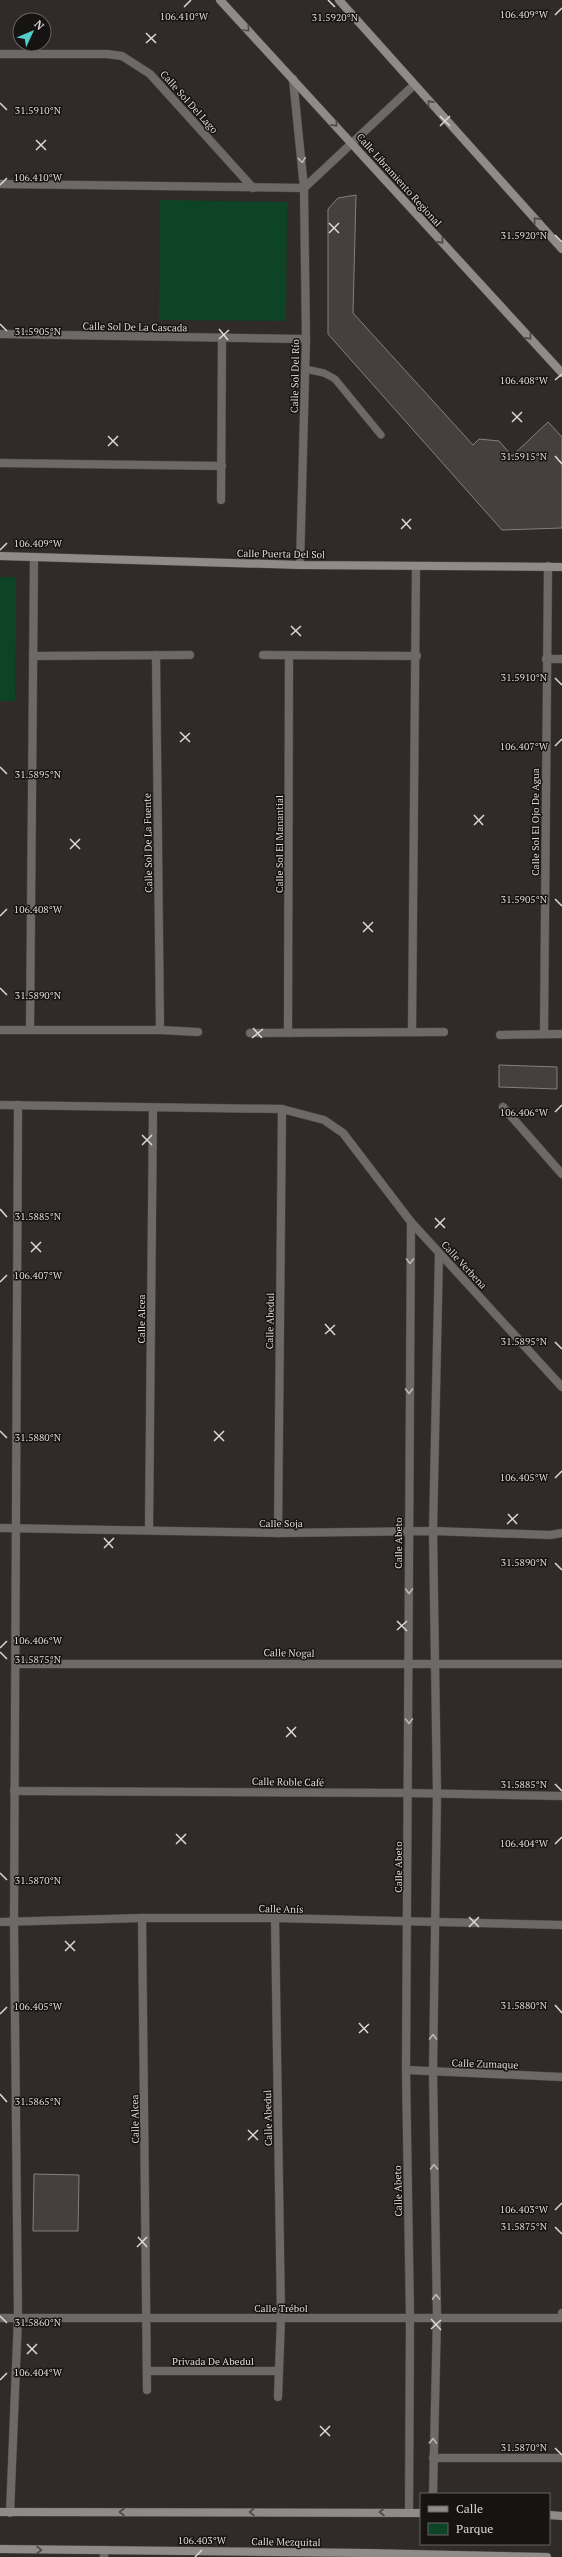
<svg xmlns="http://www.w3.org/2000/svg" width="562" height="2557" viewBox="0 0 562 2557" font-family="'PT Serif',serif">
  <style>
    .green { fill: #0e4426 }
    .building { fill: #453f3d; stroke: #867f7d }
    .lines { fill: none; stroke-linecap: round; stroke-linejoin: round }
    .lane-casing { stroke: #4c4644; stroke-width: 8 }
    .street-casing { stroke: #4c4644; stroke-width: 9 }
    .secondary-casing { stroke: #4c4644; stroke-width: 9 }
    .lane { stroke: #6c6968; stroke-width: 7 }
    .street { stroke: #6c6968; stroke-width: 8 }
    .secondary { stroke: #908b8a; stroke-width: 8 }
    .oneway { stroke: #4d4949 }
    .oneway2 { stroke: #bbb7b6 }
    .ticks { fill: none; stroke: #ddd9d8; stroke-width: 1.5 }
    .labels { text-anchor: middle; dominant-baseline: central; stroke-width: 3; stroke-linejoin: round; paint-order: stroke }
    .street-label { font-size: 10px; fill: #ddd9d8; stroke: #161313 }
    .ticks-label { font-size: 10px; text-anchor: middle; fill: #ddd9d8; stroke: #161313; stroke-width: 3; stroke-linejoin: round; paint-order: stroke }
  </style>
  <rect width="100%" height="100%" fill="#302a28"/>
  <!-- green -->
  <g class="green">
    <polygon points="160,200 287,202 286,321 159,320"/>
    <polygon points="0,577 16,577 15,701 0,701"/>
  </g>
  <!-- building -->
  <g class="building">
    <polygon points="356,195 353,313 473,445 479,439 499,441 512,456 548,422 562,437 562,528 502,530 328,334 328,209 338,198"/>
    <polygon points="499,1065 557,1067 557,1089 499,1087"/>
    <polygon points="34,2174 79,2175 78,2231 33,2231"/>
  </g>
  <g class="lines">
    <defs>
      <polyline id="lane" points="305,369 324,373 335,379 381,435"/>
      <g id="street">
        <polyline points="0,54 107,54 122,56 150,74 253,188"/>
        <polyline points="293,79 304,188 306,339 300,565"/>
        <polyline points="0,184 304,188"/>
        <polyline points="304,188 414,85"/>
        <polyline points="0,334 306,339"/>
        <polyline points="0,463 222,466"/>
        <polyline points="221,500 222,338"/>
        <polyline points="156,655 160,1030"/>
        <polyline points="263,655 417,656"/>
        <polyline points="33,656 190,655"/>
        <polyline points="546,659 562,659"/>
        <polyline points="30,1029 34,557"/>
        <polyline points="0,1030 160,1030 198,1032"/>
        <polyline points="412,1032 416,567"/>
        <polyline points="250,1033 444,1032"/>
        <polyline points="288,1033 289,656"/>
        <polyline points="544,1033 548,566"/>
        <polyline points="500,1035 562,1034"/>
        <polyline points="0,1105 282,1109 324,1120 343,1133 411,1222 562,1387"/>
        <polyline points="503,1107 562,1174"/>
        <polyline points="0,1528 278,1533 433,1531 550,1535 562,1533"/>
        <polyline points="149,1530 153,1108"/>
        <polyline points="278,1533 282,1109"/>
        <polyline points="16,1664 562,1664"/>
        <polyline points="14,1791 409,1793 562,1796"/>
        <polyline points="142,1918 147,2390"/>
        <polyline points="275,1918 281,2318 278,2397"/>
        <polyline points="0,1922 142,1918 275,1918 562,1925"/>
        <polyline points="406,2070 562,2077"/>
        <polyline points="0,2318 562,2318 562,2313"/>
        <polyline points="148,2371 279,2371"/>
        <polyline points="433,2458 562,2458"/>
        <polyline points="433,2494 437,2317 433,2072 437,1793 433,1531 439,1253"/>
        <polyline points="409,2512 410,2317 406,2070 411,1222"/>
        <polyline points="10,2513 18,2318 14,1922 18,1105"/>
        <polyline points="104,2557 104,2550"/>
      </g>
      <g id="secondary">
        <polyline points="220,0 562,373"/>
        <polyline points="339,0 562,249"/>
        <polyline points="0,556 300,565 562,567"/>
        <polyline points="0,2512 421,2513"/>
        <polyline points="549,2515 562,2516"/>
        <polyline points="0,2549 366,2553 547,2557"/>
      </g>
    </defs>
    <!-- lane casing -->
    <use href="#lane" class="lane-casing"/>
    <!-- street casing -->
    <use href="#street" class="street-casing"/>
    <!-- secondary casing -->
    <use href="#secondary" class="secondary-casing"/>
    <!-- lane -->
    <use href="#lane" class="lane"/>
    <!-- street -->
    <use href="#street" class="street"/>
    <!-- secondary -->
    <use href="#secondary" class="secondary"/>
  </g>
  <!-- one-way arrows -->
  <defs><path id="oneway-chevron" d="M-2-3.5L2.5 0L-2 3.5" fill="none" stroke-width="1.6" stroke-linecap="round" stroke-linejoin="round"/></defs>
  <g class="oneway">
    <use href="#oneway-chevron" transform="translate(247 29) rotate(47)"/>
    <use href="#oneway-chevron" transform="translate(430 103) rotate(-132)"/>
    <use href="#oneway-chevron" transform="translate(335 124) rotate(48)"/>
    <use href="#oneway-chevron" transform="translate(536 220) rotate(-132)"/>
    <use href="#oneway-chevron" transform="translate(441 241) rotate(48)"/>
    <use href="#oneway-chevron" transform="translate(529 337) rotate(48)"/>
    <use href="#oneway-chevron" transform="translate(122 2512) rotate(180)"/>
    <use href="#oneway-chevron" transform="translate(252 2512) rotate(180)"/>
    <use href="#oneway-chevron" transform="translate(382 2512) rotate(180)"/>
    <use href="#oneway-chevron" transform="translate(39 2550)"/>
  </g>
  <g class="oneway2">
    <use href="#oneway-chevron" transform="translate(302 160) rotate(84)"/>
    <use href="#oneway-chevron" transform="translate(410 1261) rotate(90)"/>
    <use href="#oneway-chevron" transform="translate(409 1391) rotate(90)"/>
    <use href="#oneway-chevron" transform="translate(409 1591) rotate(90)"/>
    <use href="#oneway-chevron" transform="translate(409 1721) rotate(90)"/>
    <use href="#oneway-chevron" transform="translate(433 2037) rotate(-89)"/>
    <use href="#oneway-chevron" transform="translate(434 2167) rotate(-91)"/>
    <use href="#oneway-chevron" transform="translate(436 2297) rotate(-91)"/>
    <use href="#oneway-chevron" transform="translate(433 2441) rotate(-88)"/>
  </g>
  <!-- ticks -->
  <path class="ticks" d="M 328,0 L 335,7M 184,7 L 191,0M 555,15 L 562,8M 146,33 L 156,43M 146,43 L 156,34M 0,103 L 7,110M 440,116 L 450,126M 440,126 L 450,116M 36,140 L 46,150M 36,150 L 46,140M 0,185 L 7,178M 329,223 L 339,233M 329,233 L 339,223M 555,235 L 562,242M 0,324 L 7,331M 219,329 L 228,340M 219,339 L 229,330M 555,380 L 562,374M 512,412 L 522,422M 512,422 L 522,412M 108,436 L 118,446M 108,446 L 118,436M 555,456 L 562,464M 402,519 L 411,529M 401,529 L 411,519M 0,550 L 7,543M 291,626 L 301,636M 291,635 L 301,626M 555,678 L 562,685M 180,732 L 190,742M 180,742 L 190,733M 555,746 L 562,739M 0,767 L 7,774M 474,815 L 483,825M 474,825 L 484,815M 70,839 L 80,849M 70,849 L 80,839M 555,899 L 562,906M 0,916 L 7,909M 363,922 L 373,932M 363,932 L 373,922M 0,988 L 7,995M 253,1028 L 262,1038M 252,1038 L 263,1029M 555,1112 L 562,1105M 142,1135 L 152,1145M 142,1145 L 152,1135M 0,1209 L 7,1217M 435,1218 L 445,1228M 435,1228 L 445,1218M 31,1242 L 41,1252M 31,1252 L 41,1242M 0,1282 L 7,1275M 325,1324 L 335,1335M 325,1334 L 335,1325M 555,1342 L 562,1349M 0,1431 L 7,1438M 214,1431 L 224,1441M 214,1441 L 224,1431M 555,1478 L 562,1471M 508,1514 L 517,1524M 507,1524 L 518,1514M 104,1538 L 113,1548M 104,1548 L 114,1538M 555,1563 L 562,1570M 397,1621 L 407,1631M 397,1630 L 407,1621M 0,1648 L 7,1641M 0,1652 L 7,1659M 287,1727 L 296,1737M 286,1737 L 296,1727M 555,1784 L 562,1791M 176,1834 L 186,1844M 176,1844 L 186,1834M 555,1844 L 562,1837M 0,1873 L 7,1880M 469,1917 L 479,1927M 469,1927 L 479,1917M 65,1941 L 75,1951M 65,1951 L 75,1941M 555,2005 L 562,2013M 0,2014 L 7,2007M 359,2023 L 368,2033M 359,2033 L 369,2024M 0,2094 L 7,2102M 248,2130 L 258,2140M 248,2140 L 258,2130M 555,2210 L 562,2203M 555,2227 L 562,2234M 138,2237 L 147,2247M 137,2247 L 147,2237M 0,2316 L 7,2323M 431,2319 L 441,2330M 431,2329 L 441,2320M 27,2344 L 37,2354M 27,2354 L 37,2344M 0,2380 L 7,2373M 320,2426 L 330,2436M 320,2436 L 330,2426M 555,2448 L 562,2455M 195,2557 L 202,2550"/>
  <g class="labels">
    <!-- street labels -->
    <g class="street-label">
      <text transform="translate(189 102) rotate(48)">Calle Sol Del Lago</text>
      <text transform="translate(399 180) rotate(48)">Calle Libramiento Regional</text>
      <text transform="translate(135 327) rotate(1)">Calle Sol De La Cascada</text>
      <text transform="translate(295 376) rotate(-89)">Calle Sol Del Río</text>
      <text transform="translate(281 554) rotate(1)">Calle Puerta Del Sol</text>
      <text transform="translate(535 822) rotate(-90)">Calle Sol El Ojo De Agua</text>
      <text transform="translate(148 843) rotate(-91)">Calle Sol De La Fuente</text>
      <text transform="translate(279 844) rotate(-90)">Calle Sol El Manantial</text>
      <text transform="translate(464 1265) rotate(47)">Calle Verbena</text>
      <text transform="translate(141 1319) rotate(-90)">Calle Alcea</text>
      <text transform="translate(270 1321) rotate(-89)">Calle Abedul</text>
      <text x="281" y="1523">Calle Soja</text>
      <text transform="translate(398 1543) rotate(-90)">Calle Abeto</text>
      <text transform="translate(289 1653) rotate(1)">Calle Nogal</text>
      <text transform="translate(288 1782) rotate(1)">Calle Roble Café</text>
      <text transform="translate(398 1867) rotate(-90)">Calle Abeto</text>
      <text transform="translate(281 1909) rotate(1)">Calle Anís</text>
      <text transform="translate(485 2064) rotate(2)">Calle Zumaque</text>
      <text transform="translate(268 2118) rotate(-91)">Calle Abedul</text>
      <text transform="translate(135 2119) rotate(-91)">Calle Alcea</text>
      <text transform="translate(398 2191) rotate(-91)">Calle Abeto</text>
      <text x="281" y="2308">Calle Trébol</text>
      <text x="213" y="2361">Privada De Abedul</text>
      <text transform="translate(286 2542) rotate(1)">Calle Mezquital</text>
    </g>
  </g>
  <g class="ticks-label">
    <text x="524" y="18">106.409°W</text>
    <text x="184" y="20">106.410°W</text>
    <text x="335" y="21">31.5920°N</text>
    <text x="38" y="114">31.5910°N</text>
    <text x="38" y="181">106.410°W</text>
    <text x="524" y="239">31.5920°N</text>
    <text x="38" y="335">31.5905°N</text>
    <text x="524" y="384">106.408°W</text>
    <text x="524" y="460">31.5915°N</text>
    <text x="38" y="547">106.409°W</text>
    <text x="524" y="681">31.5910°N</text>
    <text x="524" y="750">106.407°W</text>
    <text x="38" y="778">31.5895°N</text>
    <text x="524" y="903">31.5905°N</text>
    <text x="38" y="913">106.408°W</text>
    <text x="38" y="999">31.5890°N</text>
    <text x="524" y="1116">106.406°W</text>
    <text x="38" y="1220">31.5885°N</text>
    <text x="38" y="1279">106.407°W</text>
    <text x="524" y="1345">31.5895°N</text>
    <text x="38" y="1441">31.5880°N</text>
    <text x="524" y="1481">106.405°W</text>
    <text x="524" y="1566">31.5890°N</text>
    <text x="38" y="1644">106.406°W</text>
    <text x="38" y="1663">31.5875°N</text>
    <text x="524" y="1788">31.5885°N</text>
    <text x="524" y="1847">106.404°W</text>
    <text x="38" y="1884">31.5870°N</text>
    <text x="524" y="2009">31.5880°N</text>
    <text x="38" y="2010">106.405°W</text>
    <text x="38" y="2105">31.5865°N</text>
    <text x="524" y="2213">106.403°W</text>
    <text x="524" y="2230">31.5875°N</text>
    <text x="38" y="2326">31.5860°N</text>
    <text x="38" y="2376">106.404°W</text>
    <text x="524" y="2451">31.5870°N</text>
    <text x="202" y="2544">106.403°W</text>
  </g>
  <!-- legend -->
  <rect x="420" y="2493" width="130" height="52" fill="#161313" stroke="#666262"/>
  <rect x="428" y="2506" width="20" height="6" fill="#908b8a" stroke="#666262"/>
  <text x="456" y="2513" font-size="12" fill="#ddd9d8">Calle</text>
  <rect x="428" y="2523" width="20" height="12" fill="#0e4426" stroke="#666262"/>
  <text x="456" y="2533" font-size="12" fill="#ddd9d8">Parque</text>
  <!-- north arrow -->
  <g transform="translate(32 32) rotate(46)"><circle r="19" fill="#161313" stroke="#666262"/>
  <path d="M0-3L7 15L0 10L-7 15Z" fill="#53cdc9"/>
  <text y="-6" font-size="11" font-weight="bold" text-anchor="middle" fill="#ddd9d8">N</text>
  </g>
</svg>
